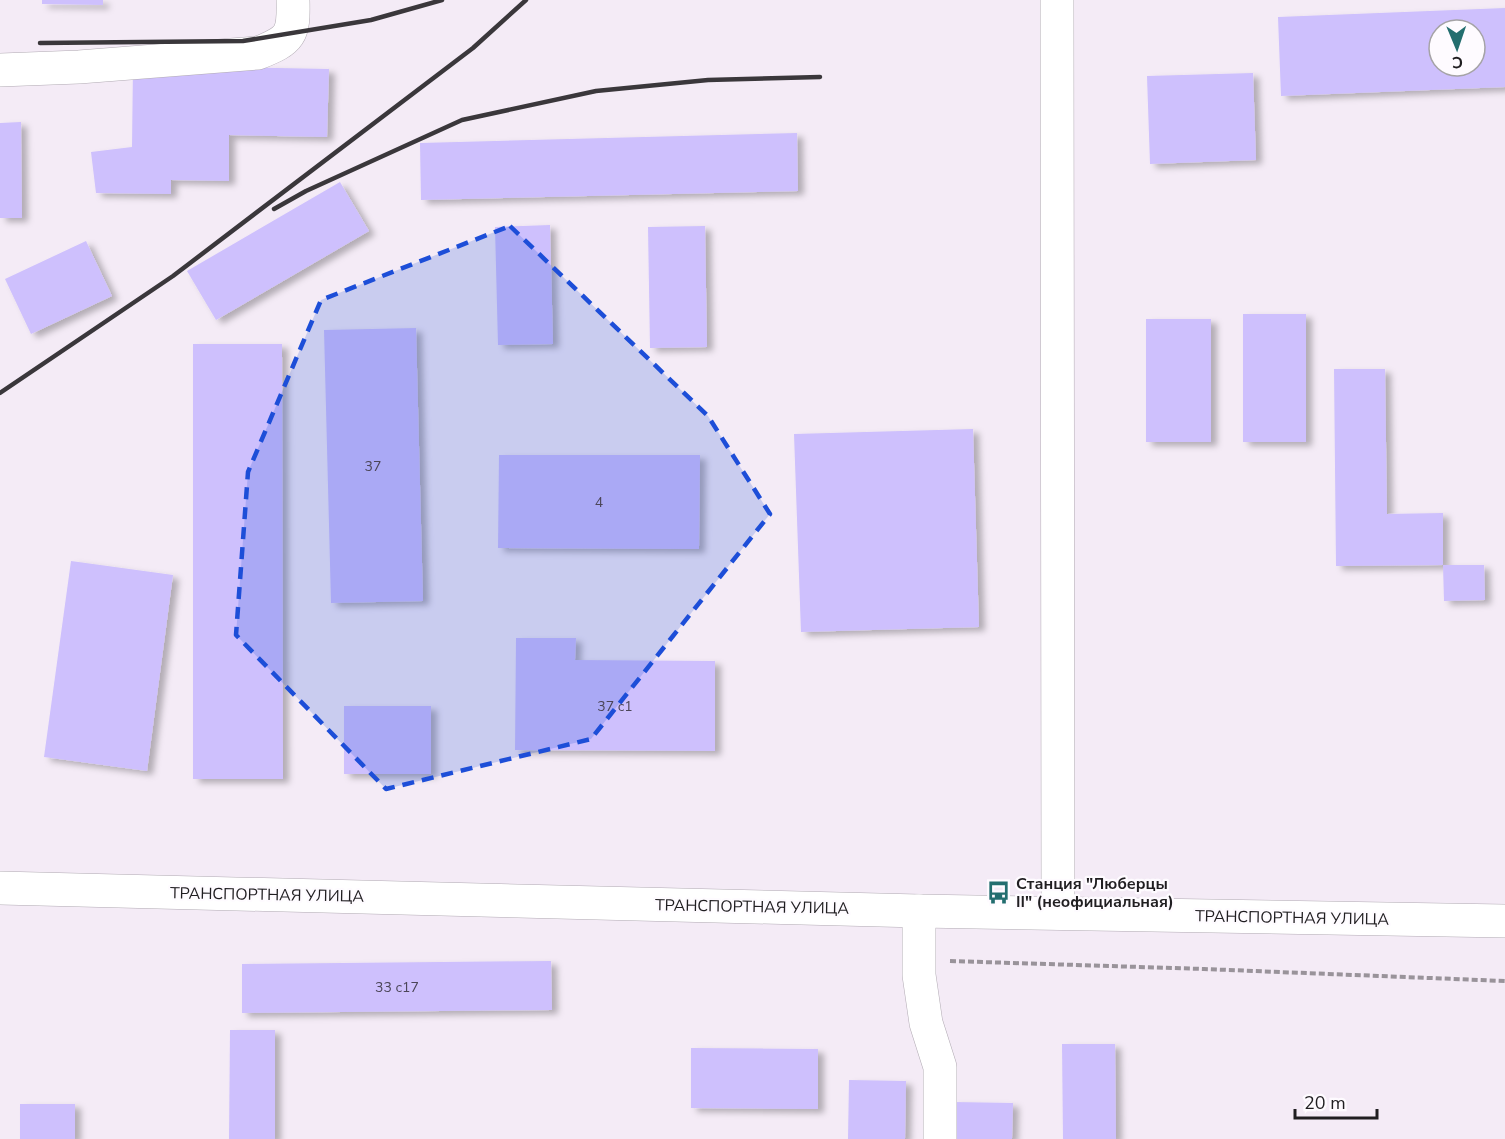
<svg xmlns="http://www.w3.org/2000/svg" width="1505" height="1139" viewBox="0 0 1505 1139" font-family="'Nunito Sans',sans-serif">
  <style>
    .building { fill: #cec0fd; fill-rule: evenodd; filter: url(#shadow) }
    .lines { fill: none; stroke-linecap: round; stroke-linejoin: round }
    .minor-casing { stroke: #b1aab3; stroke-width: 34 }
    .path { stroke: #99939a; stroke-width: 4; stroke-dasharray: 6 3; stroke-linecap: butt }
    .minor { stroke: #fff; stroke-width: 33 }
    .rail { stroke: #3a373b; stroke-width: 4.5 }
    .marked { fill: #1d4ed8; fill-opacity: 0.2; stroke: #1d4ed8; stroke-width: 4.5; stroke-dasharray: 12 8; stroke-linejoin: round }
    .labels { text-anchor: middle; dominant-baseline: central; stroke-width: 4.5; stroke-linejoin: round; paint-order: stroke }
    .number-label { font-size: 14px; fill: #4c4658 }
    .poi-label { font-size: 16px; font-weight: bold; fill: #201e21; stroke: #fefbff; text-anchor: start }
    .street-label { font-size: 16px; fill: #201e21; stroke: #fefbff }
  </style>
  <defs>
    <filter id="shadow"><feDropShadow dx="6" dy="4" stdDeviation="3" flood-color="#0004"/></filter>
  </defs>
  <rect width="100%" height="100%" fill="#f4ebf6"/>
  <!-- building -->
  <g class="building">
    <polygon points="42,0 103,0 103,5 42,4"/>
    <path d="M 1505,8 L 1505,87 L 1281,96 L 1278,17 ZM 1439,30 L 1475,30 L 1475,66 L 1439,66 Z"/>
    <polygon points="133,65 329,69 327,137 229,135 229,181 171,180 171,194 96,193 91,152 132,147"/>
    <polygon points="1253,73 1256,160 1150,164 1147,76"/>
    <polygon points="21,122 22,218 0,218 0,123"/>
    <polygon points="797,133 798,191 421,200 420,143"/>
    <polygon points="340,182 369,231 216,320 187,271"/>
    <polygon points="550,225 553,344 498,345 495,227"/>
    <polygon points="705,226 707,347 650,348 648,227"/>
    <polygon points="86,241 112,296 31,334 5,279"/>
    <rect x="1243" y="314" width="63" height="128"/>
    <rect x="1146" y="319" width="65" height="123"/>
    <polygon points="416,328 423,601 331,603 324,330"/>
    <polygon points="193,344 282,344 283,779 193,779"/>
    <polygon points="1334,369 1385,369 1387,514 1443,513 1443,565 1336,566"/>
    <polygon points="973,429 979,627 801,632 794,434"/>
    <polygon points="499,455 700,455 699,549 498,548"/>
    <polygon points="71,561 173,575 147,771 44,757"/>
    <polygon points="1443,565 1484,565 1485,600 1444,601"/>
    <polygon points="516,638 576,638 575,660 715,661 715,751 515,750"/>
    <rect x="344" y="706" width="87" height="68"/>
    <polygon points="551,961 552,1010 242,1013 242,964"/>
    <polygon points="230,1030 275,1030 275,1139 229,1139"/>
    <polygon points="1062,1044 1115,1044 1116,1139 1063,1139"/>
    <polygon points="691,1048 818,1049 818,1109 691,1108"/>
    <polygon points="849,1080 906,1081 905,1139 848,1139"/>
    <polygon points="953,1102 1013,1103 1012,1139 953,1139"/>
    <rect x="20" y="1104" width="55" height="35"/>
  </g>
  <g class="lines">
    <defs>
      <g id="minor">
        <polyline points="1057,0 1058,913"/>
        <path d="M 0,70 L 79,67 L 258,53 C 291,40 294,35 293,0"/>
        <polyline points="0,888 919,911 1505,921"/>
        <polyline points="919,911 919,975 926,1023 940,1067 940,1139"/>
      </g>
    </defs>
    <!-- minor casing -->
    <use href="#minor" class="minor-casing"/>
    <!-- path -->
    <polyline class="path" points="950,961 1204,969 1505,981"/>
    <!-- minor -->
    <use href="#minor" class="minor"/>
    <!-- rail -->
    <g class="rail">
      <polyline points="40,43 243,41 371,20 442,0"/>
      <polyline points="274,209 306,191 462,120 596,91 708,80 820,77"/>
      <polyline points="0,393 173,276 473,48 526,0"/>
    </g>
  </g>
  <!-- marked area -->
  <path class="marked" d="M 510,226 L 708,416 L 770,514 L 591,739 L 386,789 L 236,635 L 248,472 L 321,300 Z"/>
  <!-- icons -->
  <defs>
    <symbol id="bus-bare" viewBox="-9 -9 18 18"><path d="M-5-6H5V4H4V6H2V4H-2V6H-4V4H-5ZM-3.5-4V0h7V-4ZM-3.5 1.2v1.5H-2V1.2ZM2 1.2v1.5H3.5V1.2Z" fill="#236e6f" stroke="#fefbff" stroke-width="2.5" paint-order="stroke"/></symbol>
  </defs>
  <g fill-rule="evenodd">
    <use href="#bus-bare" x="982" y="876" width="33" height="33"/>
  </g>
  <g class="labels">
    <!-- number labels -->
    <g class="number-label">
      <text x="373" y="466">37</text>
      <text x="599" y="502">4</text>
      <text x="615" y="706">37 с1</text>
      <text x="397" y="987">33 с17</text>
    </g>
    <!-- poi labels -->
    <g class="poi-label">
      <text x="1016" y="884">Станция "Люберцы<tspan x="1016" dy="18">II" (неофициальная)</tspan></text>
    </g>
    <!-- street labels -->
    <g class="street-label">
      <text transform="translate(267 895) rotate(1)">ТРАНСПОРТНАЯ УЛИЦА</text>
      <text transform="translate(752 907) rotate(1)">ТРАНСПОРТНАЯ УЛИЦА</text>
      <text transform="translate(1292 918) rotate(1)">ТРАНСПОРТНАЯ УЛИЦА</text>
    </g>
  </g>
  <!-- north arrow -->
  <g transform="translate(1457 48) rotate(178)"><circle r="28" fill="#fefbff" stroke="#a5a3a6" stroke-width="1.5"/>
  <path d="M0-4.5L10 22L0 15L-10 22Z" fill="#236e6f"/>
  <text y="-9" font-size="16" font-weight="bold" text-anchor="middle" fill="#201e21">С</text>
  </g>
  <!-- scale -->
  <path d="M1295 1109v9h82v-9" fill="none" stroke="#201e21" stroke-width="3"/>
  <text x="1304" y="1109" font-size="18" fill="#201e21" stroke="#fefbff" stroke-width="4.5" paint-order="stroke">20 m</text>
</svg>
